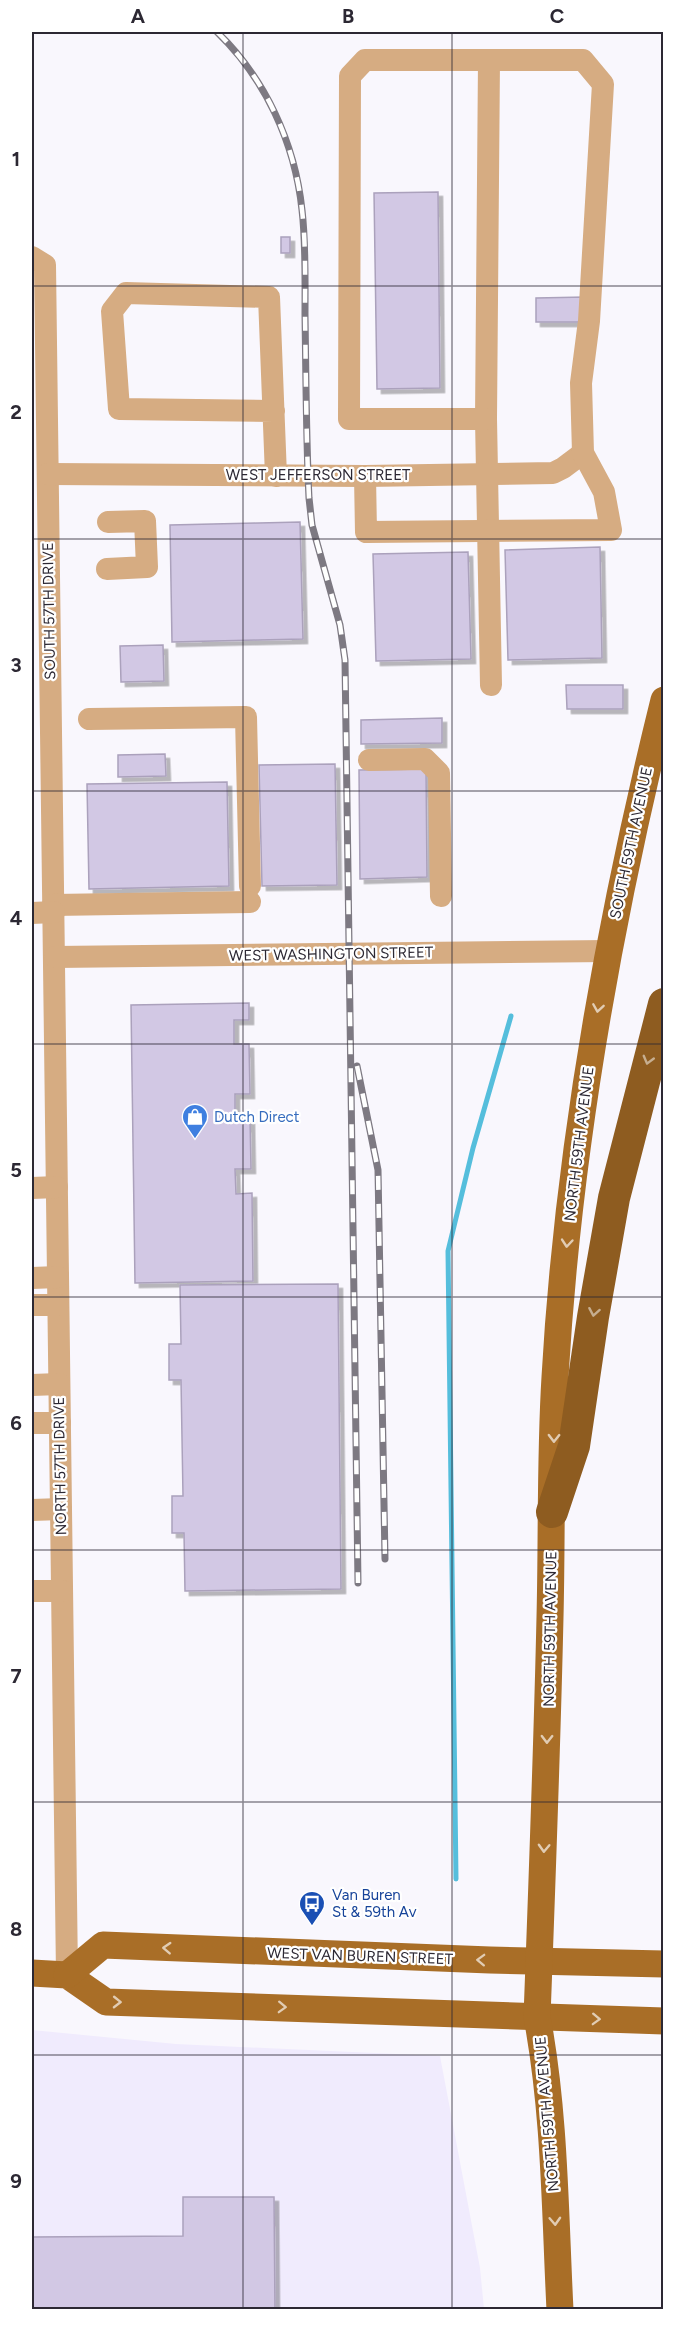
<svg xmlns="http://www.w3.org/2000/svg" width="695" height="2341" viewBox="0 0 695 2341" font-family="Figtree,sans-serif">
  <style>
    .industrial { fill: #f0ebfd }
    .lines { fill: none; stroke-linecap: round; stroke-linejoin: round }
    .stream { stroke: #55bedc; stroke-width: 5 }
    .building { fill: #d2c8e4; stroke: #aba1bc; stroke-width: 1.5; filter: url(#shadow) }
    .minor { stroke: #d6ac82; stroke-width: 22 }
    .major { stroke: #a96e27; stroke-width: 27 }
    .highway { stroke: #8e5c20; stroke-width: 32 }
    .rail-casing { stroke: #7d7982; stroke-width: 7 }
    .rail { stroke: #fff; stroke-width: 4.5; stroke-dasharray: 14; stroke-linecap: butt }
    .oneway { stroke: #e1ccb3 }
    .oneway2 { stroke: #c6ae90 }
    .grid { fill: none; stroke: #2c2833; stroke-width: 1.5; stroke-opacity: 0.55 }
    .labels { text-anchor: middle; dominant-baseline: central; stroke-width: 4.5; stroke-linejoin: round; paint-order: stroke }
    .street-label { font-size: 15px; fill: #2c2833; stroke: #fff }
    .shop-label { font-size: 15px; fill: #366cbe; stroke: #fff; text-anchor: start }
    .transit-label { font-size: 15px; fill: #164399; stroke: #fff; text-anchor: start }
    .neatline { fill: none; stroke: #2c2833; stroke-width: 2 }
    .grid-label { font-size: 20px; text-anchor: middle; font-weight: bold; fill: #2c2833 }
  </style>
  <defs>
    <filter id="shadow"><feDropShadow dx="4.5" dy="4.5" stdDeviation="0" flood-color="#0004"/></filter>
  </defs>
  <rect width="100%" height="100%" fill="#f9f7fd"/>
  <!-- industrial -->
  <polygon class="industrial" points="32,2030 176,2044 440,2056 480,2268 484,2309 32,2309"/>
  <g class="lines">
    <!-- stream -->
    <polyline class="stream" points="456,1879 448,1251 473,1148 511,1016"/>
  </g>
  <!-- building -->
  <g class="building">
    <polygon points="438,192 440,388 377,389 374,193"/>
    <rect x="281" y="237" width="9" height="16"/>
    <polygon points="585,297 585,322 536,322 536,298"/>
    <polygon points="300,522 303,639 172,642 170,525"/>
    <polygon points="600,547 602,658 508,660 505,550"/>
    <polygon points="468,552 471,659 376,661 373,554"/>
    <polygon points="163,645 164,681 121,682 120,646"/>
    <polygon points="566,685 623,685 623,709 567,709"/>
    <polygon points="442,718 442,743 361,744 361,720"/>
    <polygon points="165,754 166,776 118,777 118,755"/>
    <polygon points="335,764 337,885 262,886 259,765"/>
    <polygon points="426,769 427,877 360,879 359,770"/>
    <polygon points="227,782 229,886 89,889 87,784"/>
    <polygon points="249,1003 249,1020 234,1020 234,1044 249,1044 250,1094 235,1094 235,1119 250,1119 251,1169 235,1169 236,1194 252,1193 253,1281 135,1283 131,1005"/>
    <polygon points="338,1284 341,1589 185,1591 184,1533 172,1533 172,1496 183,1496 181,1380 169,1380 169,1344 181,1344 180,1285"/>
    <polygon points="183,2197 274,2197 275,2310 32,2310 32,2237 183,2236"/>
  </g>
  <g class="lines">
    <!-- minor -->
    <g class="minor">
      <polyline points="489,60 486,419 491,685"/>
      <polyline points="32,257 45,265 67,1975"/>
      <polyline points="274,411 119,409 112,311 126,293 269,297 276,476"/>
      <polyline points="48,474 365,476 553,473 563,468 583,453"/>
      <polyline points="365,476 366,532 611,530 604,492 583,453 581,383 589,321 603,84 583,60 365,60 350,76 349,419 486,419"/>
      <polyline points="107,569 147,567 145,521 108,522"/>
      <polyline points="89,719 246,717 250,886"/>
      <polyline points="369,760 425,759 439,773 441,896"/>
      <polyline points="53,905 250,902"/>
      <polyline points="32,913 54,912"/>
      <polyline points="55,957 608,951"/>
      <polyline points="32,1188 57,1187"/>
      <polyline points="32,1278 58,1277"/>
      <polyline points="32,1305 58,1305"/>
      <polyline points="32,1385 59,1384"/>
      <polyline points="32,1423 60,1423"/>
      <polyline points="32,1510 61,1509"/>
      <polyline points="32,1591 62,1591"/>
    </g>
    <!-- major -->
    <g class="major">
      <polyline points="32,1973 67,1975 106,2002 664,2021"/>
      <polyline points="67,1975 103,1945 490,1960 664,1964"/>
      <path d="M 560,2310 C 555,2212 555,2113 537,2017 C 542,1884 547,1751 550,1617 C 552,1537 550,1457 555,1377 C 568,1149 609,922 664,700"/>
    </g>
    <!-- highway -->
    <polyline class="highway" points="552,1512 574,1446 593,1317 614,1198 664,1004"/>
    <defs>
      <g id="rail">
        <path d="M 217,32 C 265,78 295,143 302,210 C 306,244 305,280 305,315 C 306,376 306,437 309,498 L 312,525 L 340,625 L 345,660 L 358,1583"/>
        <polyline points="357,1066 378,1170 385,1559"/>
      </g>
    </defs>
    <!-- rail casing -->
    <use href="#rail" class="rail-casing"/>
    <!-- rail -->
    <use href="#rail" class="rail"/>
  </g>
  <!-- one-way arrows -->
  <defs><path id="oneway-chevron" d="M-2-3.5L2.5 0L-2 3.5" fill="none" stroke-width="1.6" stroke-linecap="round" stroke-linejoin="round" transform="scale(1.5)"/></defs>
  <g class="oneway">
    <use href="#oneway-chevron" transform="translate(598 1008) rotate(99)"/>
    <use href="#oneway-chevron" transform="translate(567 1243) rotate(95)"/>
    <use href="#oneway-chevron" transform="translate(554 1438) rotate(91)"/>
    <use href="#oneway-chevron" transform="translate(547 1739) rotate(91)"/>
    <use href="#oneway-chevron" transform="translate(544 1848) rotate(92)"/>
    <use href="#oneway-chevron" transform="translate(167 1948) rotate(-177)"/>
    <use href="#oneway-chevron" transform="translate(481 1960) rotate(-178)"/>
    <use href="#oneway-chevron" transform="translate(117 2002) rotate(1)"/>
    <use href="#oneway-chevron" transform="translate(282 2007) rotate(2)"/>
    <use href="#oneway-chevron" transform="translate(596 2019) rotate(2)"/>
    <use href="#oneway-chevron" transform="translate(555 2221) rotate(87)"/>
  </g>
  <g class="oneway2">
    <use href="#oneway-chevron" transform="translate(648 1060) rotate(105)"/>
    <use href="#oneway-chevron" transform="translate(594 1312) rotate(100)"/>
  </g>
  <!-- grid -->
  <path class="grid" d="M 243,32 L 243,2310M 452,32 L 452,2310M 32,286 L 664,286M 32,539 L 664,539M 32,791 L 664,791M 32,1044 L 664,1044M 32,1297 L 664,1297M 32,1550 L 664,1550M 32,1802 L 664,1802M 32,2055 L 664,2055"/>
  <!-- icons -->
  <defs>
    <symbol id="shop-pin" viewBox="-11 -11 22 30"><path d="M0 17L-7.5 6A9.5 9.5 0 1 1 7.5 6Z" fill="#3f7fe0" stroke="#fff"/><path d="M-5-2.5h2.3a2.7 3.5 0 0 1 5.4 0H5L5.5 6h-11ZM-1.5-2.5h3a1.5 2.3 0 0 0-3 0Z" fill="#fff"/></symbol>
    <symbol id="bus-pin" viewBox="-11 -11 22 30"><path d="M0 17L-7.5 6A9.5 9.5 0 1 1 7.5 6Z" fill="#1a4fb4" stroke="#fff"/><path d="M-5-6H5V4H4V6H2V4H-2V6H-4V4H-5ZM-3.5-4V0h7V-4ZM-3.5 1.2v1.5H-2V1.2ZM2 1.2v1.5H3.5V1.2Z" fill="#fff"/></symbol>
  </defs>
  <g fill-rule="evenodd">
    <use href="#shop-pin" x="180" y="1102" width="30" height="40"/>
    <use href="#bus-pin" x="297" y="1889" width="30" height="40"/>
  </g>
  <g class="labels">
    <!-- street labels -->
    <g class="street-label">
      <text x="318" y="475">WEST JEFFERSON STREET</text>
      <text transform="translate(49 611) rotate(-91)">SOUTH 57TH DRIVE</text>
      <text transform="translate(631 843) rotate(-78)">SOUTH 59TH AVENUE</text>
      <text transform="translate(331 954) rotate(-1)">WEST WASHINGTON STREET</text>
      <text transform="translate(579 1144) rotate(-83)">NORTH 59TH AVENUE</text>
      <text transform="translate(60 1466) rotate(-91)">NORTH 57TH DRIVE</text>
      <text transform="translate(550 1629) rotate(-89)">NORTH 59TH AVENUE</text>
      <text transform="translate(360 1956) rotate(2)">WEST VAN BUREN STREET</text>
      <text transform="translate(547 2114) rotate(-95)">NORTH 59TH AVENUE</text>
    </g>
    <!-- shop labels -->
    <g class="shop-label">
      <text x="214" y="1117">Dutch Direct</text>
    </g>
    <!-- transit labels -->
    <g class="transit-label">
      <text x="332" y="1895">Van Buren<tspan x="332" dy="17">St &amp; 59th Av</tspan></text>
    </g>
  </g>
  <!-- border -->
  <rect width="695" height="2341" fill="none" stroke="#ffffff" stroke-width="66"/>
  <rect x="33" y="33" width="629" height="2275" class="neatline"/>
  <g class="grid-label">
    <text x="138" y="23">A</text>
    <text x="348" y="23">B</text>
    <text x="557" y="23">C</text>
    <text x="16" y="166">1</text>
    <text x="16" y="419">2</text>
    <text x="16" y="672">3</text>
    <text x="16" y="925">4</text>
    <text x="16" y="1177">5</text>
    <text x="16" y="1430">6</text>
    <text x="16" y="1683">7</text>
    <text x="16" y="1936">8</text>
    <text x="16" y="2188">9</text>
  </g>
</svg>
